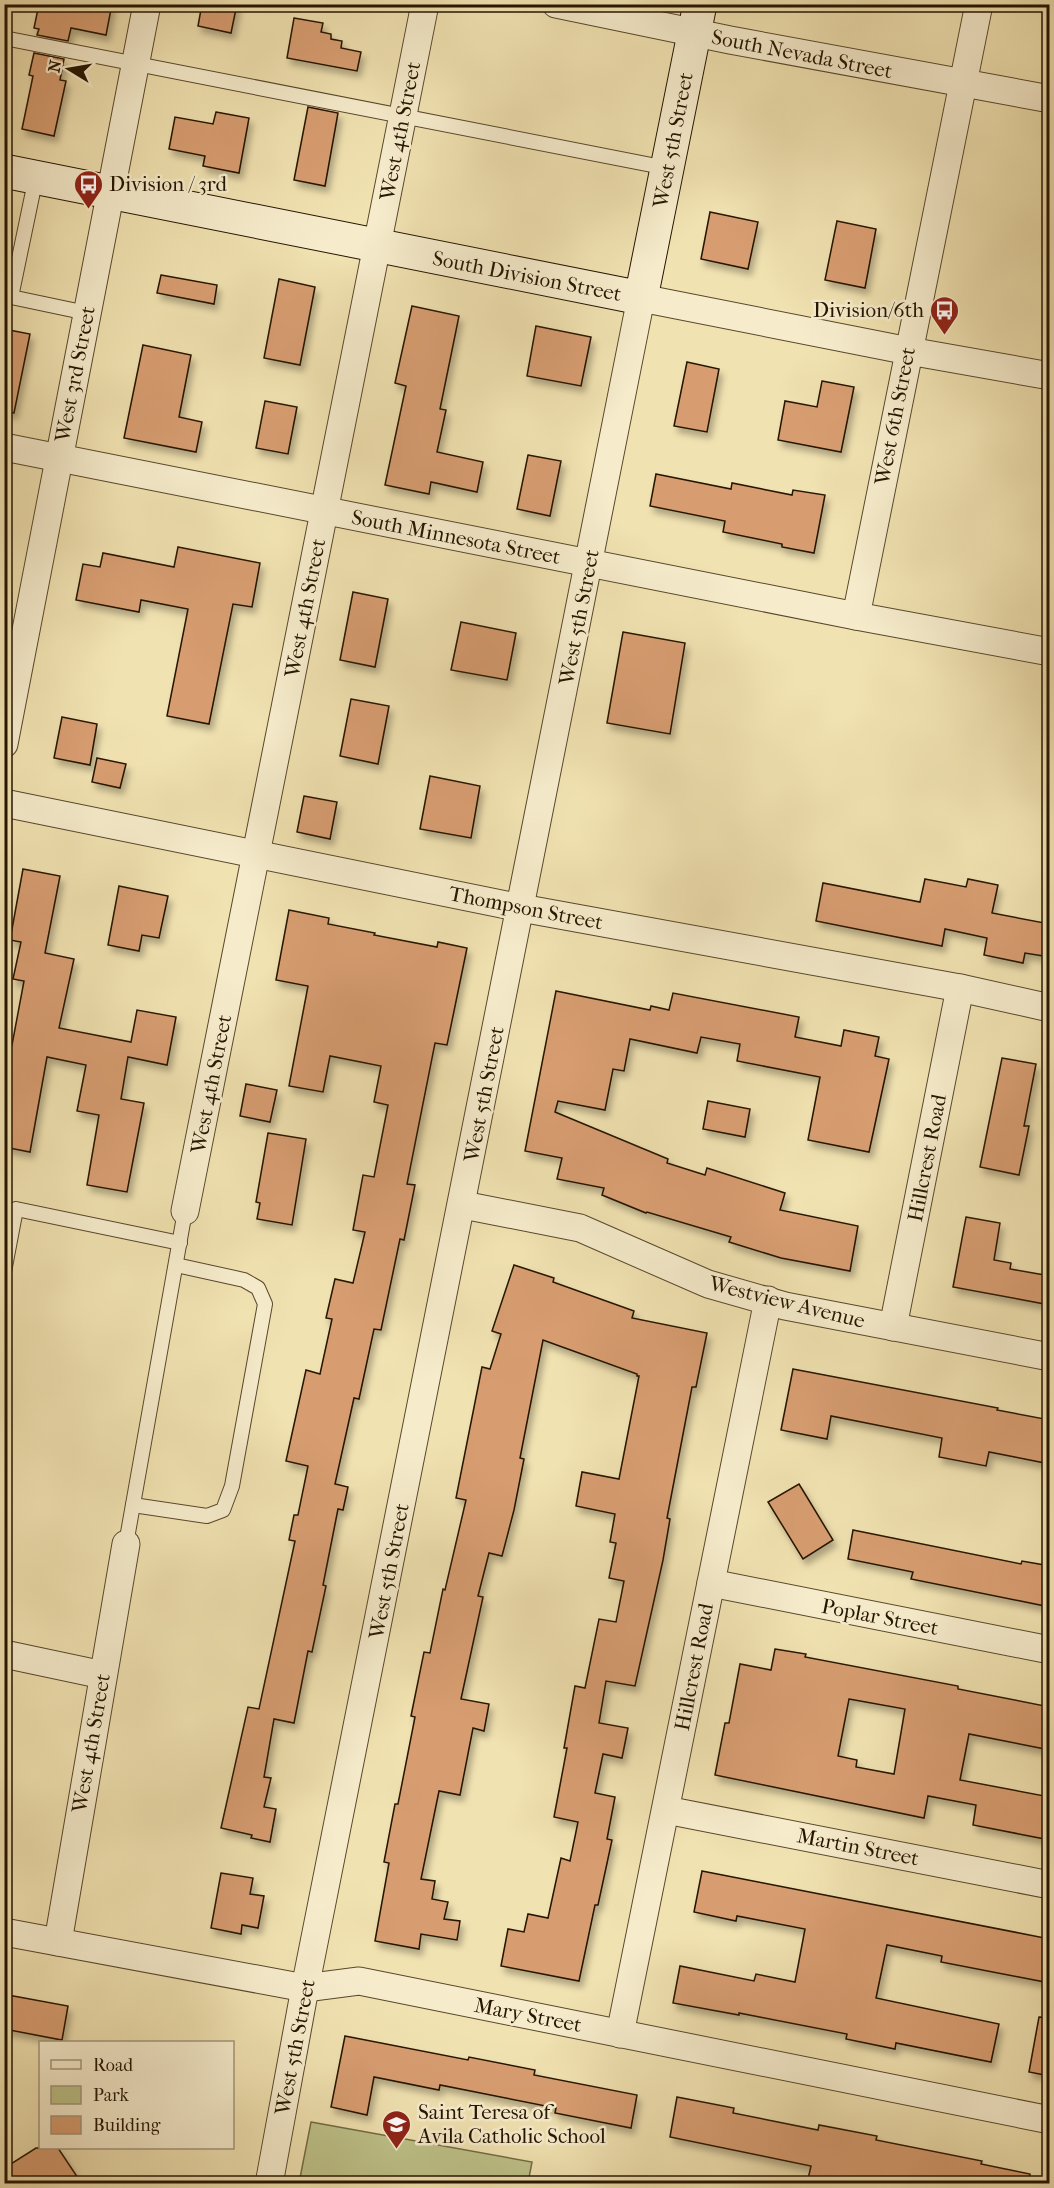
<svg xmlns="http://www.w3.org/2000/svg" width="1054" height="2188" viewBox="0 0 1054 2188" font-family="'IM FELL French Canon',serif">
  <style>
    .green { fill: #bec289; stroke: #726c44; stroke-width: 1.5 }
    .building { fill: #d79d71; stroke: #251500; stroke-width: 1.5; fill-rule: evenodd; filter: url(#shadow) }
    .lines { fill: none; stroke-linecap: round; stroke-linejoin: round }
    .lane-casing { stroke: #58482c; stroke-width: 16 }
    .street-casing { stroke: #58482c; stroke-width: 29 }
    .secondary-casing { stroke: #251500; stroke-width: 35 }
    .lane { stroke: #f6eccc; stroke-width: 14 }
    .street { stroke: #f6eccc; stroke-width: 27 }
    .secondary { stroke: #f6eccc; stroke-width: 33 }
    .labels { text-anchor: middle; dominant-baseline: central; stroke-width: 5; stroke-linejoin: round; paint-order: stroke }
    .street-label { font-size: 21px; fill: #251500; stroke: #f6eccc }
    .poi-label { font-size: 21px; fill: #251500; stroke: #f6eccc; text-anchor: start }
  </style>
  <defs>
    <filter id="shadow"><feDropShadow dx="3.5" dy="6" stdDeviation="3" flood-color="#0004"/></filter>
  </defs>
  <rect width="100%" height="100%" fill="#f1e2b1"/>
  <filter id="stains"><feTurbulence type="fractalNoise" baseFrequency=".00333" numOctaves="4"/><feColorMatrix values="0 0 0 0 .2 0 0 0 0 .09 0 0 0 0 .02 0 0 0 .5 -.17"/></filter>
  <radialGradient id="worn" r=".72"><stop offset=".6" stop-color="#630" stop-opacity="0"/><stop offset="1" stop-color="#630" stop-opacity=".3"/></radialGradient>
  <!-- green -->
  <polygon class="green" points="311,2122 532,2162 528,2183 299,2183"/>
  <!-- building -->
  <g class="building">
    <polygon points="39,4 112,4 106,35 71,28 68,41 37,35 39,29 34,28"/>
    <polygon points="202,4 237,4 231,33 198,26"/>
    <polygon points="294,18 323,23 321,32 331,34 331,39 342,41 341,48 361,52 357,71 287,58"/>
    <polygon points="34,53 64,59 60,80 66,81 54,136 22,129 33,76 29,75"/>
    <polygon points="308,107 338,113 325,186 294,180"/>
    <polygon points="216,112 249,118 239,173 203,166 205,156 169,149 175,117 213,124"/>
    <polygon points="710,212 758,222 748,269 701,259"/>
    <polygon points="837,221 876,229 865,288 825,280"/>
    <polygon points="161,275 217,285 214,304 157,293"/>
    <polygon points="279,279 315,287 300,365 264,358"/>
    <polygon points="412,306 459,316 440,409 446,410 437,452 483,462 477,492 431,482 429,494 385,485 406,386 395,383"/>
    <polygon points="536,326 591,337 581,386 527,376"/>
    <polygon points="4,329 30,334 14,413 4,412"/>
    <polygon points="143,345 191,355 179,417 202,422 196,452 124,438"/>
    <polygon points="687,362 719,369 707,432 674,426"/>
    <polygon points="822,381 854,387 841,452 778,440 785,401 817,407"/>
    <polygon points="265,401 297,407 288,454 256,448"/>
    <polygon points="528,455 561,461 550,516 517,509"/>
    <polygon points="656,474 731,489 732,483 792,495 793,490 825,495 814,553 782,547 782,544 723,532 725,521 650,506"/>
    <polygon points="178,547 260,563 252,607 233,604 209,724 167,716 188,609 141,600 139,612 76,600 83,564 100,567 103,553 174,567"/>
    <polygon points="353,592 388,599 375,667 340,660"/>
    <polygon points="461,622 516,633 507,680 451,670"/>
    <polygon points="623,632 685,643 670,734 607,723"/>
    <polygon points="351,699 389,706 378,764 340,756"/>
    <polygon points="62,717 97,724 90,765 54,758"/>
    <polygon points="97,758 126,764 120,788 92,782"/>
    <polygon points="430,776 480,786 471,838 420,829"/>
    <polygon points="304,796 337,802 330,839 297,832"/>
    <polygon points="23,869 60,876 45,953 74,959 59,1028 131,1042 137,1010 176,1017 167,1065 128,1057 121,1099 144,1103 127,1192 87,1185 99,1115 77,1111 86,1065 47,1057 30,1152 4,1147 4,1044 12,1045 24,981 13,979 21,942 10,940"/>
    <polygon points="925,879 966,887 968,879 998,885 992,913 1050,924 1050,957 1025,953 1023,963 984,955 987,938 945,929 942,946 816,921 823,883 920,902"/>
    <polygon points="119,886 168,896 159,938 142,935 139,951 108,945"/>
    <polygon points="289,910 329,918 328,924 375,933 374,935 437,947 438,942 467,948 447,1045 435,1043 407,1184 415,1185 404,1240 400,1239 381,1330 374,1329 359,1399 354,1398 335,1484 348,1487 343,1510 338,1509 323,1585 326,1586 312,1652 308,1651 294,1723 274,1719 264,1777 271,1778 264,1807 276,1809 270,1842 251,1838 252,1835 221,1828 248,1707 259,1709 295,1541 289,1540 294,1515 298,1515 308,1466 286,1461 306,1370 320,1374 332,1319 326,1318 335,1279 353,1283 365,1232 353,1230 363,1175 374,1177 388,1105 374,1102 381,1066 330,1056 323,1092 289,1086 308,986 276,980"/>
    <polygon points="556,991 650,1010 651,1006 669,1010 673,993 799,1017 795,1037 841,1046 844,1030 879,1037 875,1056 889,1059 869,1152 808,1140 820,1077 737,1061 740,1044 701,1037 697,1053 630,1039 624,1071 613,1069 605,1110 558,1101 555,1112 668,1159 667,1163 705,1175 707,1168 785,1193 780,1210 858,1226 850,1271 781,1258 729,1242 731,1237 647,1212 646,1213 602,1195 604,1188 557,1179 562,1158 525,1151"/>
    <polygon points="1002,1058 1036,1064 1024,1126 1029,1126 1019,1175 980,1167"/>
    <polygon points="246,1084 277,1090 270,1122 240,1116"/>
    <polygon points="708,1101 750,1109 745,1137 703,1129"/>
    <polygon points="268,1133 306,1139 292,1225 257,1219 260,1203 256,1202"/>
    <polygon points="966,1217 1000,1223 994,1260 1011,1263 1010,1269 1050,1276 1050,1305 953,1287"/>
    <polygon points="514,1265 554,1278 553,1282 634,1311 632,1318 707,1333 696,1387 692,1387 667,1518 670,1519 663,1560 635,1686 606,1681 599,1723 628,1728 622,1758 603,1754 595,1793 615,1797 607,1839 612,1840 598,1905 595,1905 579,1981 501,1966 508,1929 524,1932 528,1914 548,1918 561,1858 570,1861 578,1822 554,1817 567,1748 564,1748 575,1686 585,1688 599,1619 616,1622 624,1581 609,1578 616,1543 610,1542 615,1514 576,1506 582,1472 619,1479 639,1376 637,1376 637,1374 543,1340 520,1458 524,1459 514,1510 502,1556 489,1553 478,1596 483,1597 461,1699 489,1704 484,1731 473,1728 460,1795 439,1791 421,1879 435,1881 432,1899 448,1902 444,1919 460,1921 457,1940 421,1934 419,1949 375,1941 389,1863 384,1862 395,1804 398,1804 415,1717 411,1716 424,1652 430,1653 443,1589 445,1590 466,1500 456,1498 482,1367 490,1369 501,1334 492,1331"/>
    <polygon points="793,1369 998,1408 997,1410 1050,1420 1050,1464 989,1452 986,1466 939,1457 942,1438 831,1416 827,1439 781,1430"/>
    <polygon points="799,1484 833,1540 803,1559 768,1502"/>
    <polygon points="853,1530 1021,1564 1022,1561 1050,1566 1050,1607 911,1579 913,1572 848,1559"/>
    <path d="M 775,1649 L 806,1654 L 805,1657 L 958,1686 L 958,1689 L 1050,1707 L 1050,1750 L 969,1734 L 960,1780 L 1050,1797 L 1050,1840 L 973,1825 L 976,1805 L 928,1796 L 924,1818 L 715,1775 L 725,1723 L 729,1723 L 740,1664 L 771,1670 ZM 849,1699 L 905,1709 L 894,1774 L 856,1767 L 857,1760 L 838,1756 Z"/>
    <polygon points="702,1871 1050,1939 1050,1983 941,1962 942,1956 887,1945 876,1998 999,2024 991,2062 896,2043 895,2049 846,2039 847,2034 739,2013 739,2015 673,2003 680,1966 754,1981 756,1974 795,1982 805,1929 737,1916 736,1921 694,1912"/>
    <polygon points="221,1873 253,1878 250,1894 264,1896 258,1928 242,1925 241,1934 211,1928"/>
    <polygon points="8,1995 68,2006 62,2040 4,2029 4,2014"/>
    <polygon points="1039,2017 1050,2018 1050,2076 1029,2072"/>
    <polygon points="345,2036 468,2060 469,2057 535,2070 534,2075 637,2095 631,2128 555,2113 556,2108 440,2085 439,2090 374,2077 367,2115 331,2107"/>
    <polygon points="677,2097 734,2108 733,2113 818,2130 819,2125 877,2136 876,2140 982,2161 981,2164 1030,2174 1029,2184 833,2184 808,2179 811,2166 670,2137"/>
    <polygon points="36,2148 58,2148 82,2184 17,2184 6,2167"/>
  </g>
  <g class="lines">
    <defs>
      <g id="lane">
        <polyline points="4,38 667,168"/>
        <polyline points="36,177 11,297 87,313"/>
        <polyline points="4,1272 16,1209 180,1243"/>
        <polyline points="133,1505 207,1516 223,1510 232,1486 265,1304 258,1288 244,1280 176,1265"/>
        <polyline points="126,1544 185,1211"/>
      </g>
      <g id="street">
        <polyline points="556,4 730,40 1050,99"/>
        <polyline points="4,447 856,616 1050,652"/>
        <polyline points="856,616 979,4"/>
        <polyline points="4,744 147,4"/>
        <polyline points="4,803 521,908 960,988 1050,1008"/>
        <polyline points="463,1205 580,1228 708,1284 785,1306 1050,1357"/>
        <polyline points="185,1211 425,4"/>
        <polyline points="893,1327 960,988"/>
        <polyline points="711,1583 1050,1650"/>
        <polyline points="4,1654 103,1675"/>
        <polyline points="666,1810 1050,1885"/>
        <polyline points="4,1932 305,1988 359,1981 1050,2120"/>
        <polyline points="58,1942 126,1544"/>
        <polyline points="620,2034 768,1300"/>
        <polyline points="269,2184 305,1988 641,298 909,351 1050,376"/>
      </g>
      <polyline id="secondary" points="4,171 641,298 700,4"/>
    </defs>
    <!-- lane casing -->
    <use href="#lane" class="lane-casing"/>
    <!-- street casing -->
    <use href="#street" class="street-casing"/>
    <!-- secondary casing -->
    <use href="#secondary" class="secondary-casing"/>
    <!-- lane -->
    <use href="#lane" class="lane"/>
    <!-- street -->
    <use href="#street" class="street"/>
    <!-- secondary -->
    <use href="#secondary" class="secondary"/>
  </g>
  <!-- icons -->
  <defs>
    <symbol id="bus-pin" viewBox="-11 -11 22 30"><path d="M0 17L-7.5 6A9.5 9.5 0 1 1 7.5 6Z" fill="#8f2418" stroke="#f6eccc"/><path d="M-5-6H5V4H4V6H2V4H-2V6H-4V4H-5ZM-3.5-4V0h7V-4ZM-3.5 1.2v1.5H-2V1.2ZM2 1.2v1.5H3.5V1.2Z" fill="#fff"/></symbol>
    <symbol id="school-pin" viewBox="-11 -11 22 30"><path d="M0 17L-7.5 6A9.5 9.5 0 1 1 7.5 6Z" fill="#8f2418" stroke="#f6eccc"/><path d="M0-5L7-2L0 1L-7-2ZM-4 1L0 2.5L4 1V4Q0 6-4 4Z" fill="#fff"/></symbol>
  </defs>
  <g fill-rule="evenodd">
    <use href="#bus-pin" x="72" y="168" width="33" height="45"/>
    <use href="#bus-pin" x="928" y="294" width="33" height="45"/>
    <use href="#school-pin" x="380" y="2108" width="33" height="45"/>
  </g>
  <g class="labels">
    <!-- street labels -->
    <g class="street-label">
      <text transform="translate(802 54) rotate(11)">South Nevada Street</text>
      <text transform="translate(400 131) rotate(-79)">West 4th Street</text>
      <text transform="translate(673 140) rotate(-79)">West 5th Street</text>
      <text transform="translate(527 276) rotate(11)">South Division Street</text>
      <text transform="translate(75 374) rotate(-79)">West 3rd Street</text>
      <text transform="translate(895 416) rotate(-79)">West 6th Street</text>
      <text transform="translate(456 537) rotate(11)">South Minnesota Street</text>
      <text transform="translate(305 608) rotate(-79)">West 4th Street</text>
      <text transform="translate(579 617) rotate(-79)">West 5th Street</text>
      <text transform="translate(526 908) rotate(11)">Thompson Street</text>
      <text transform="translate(211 1084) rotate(-79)">West 4th Street</text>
      <text transform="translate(484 1094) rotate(-79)">West 5th Street</text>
      <text transform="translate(927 1158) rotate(-79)">Hillcrest Road</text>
      <text transform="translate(787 1302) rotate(14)">Westview Avenue</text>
      <text transform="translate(389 1571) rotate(-79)">West 5th Street</text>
      <text transform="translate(880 1617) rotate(11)">Poplar Street</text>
      <text transform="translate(694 1667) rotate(-79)">Hillcrest Road</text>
      <text transform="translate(91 1743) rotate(-80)">West 4th Street</text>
      <text transform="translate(858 1847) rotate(11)">Martin Street</text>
      <text transform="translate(528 2015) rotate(11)">Mary Street</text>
      <text transform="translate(295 2047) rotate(-79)">West 5th Street</text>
    </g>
    <!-- poi labels -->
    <g class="poi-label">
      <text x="109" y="184">Division / 3rd</text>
      <text x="924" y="310" text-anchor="end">Division/6th</text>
      <text x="418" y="2112">Saint Teresa of<tspan x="418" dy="24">Avila Catholic School</tspan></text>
    </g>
  </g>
  <!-- margin -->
  <rect width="1054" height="2188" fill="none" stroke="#f1e2b1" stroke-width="24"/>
  <rect x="6" y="6" width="1042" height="2176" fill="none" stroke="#251500" stroke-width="3"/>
  <rect x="12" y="12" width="1030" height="2164" fill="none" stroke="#251500" stroke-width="1.5"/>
  <!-- legend -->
  <rect x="39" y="2041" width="195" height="108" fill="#f6eccc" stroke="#a2967a" stroke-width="1.5"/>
  <rect x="51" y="2060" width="30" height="9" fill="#f6eccc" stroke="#a2967a" stroke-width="1.5"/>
  <text x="93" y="2071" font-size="18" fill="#251500">Road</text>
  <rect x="51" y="2086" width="30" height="18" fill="#bec289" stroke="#a2967a" stroke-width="1.5"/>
  <text x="93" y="2101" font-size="18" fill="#251500">Park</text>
  <rect x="51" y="2116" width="30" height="18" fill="#d79d71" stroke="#a2967a" stroke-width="1.5"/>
  <text x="93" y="2131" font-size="18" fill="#251500">Building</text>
  <!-- north arrow -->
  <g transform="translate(69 69) rotate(281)" stroke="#f6eccc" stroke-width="4.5" paint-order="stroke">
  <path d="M0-4.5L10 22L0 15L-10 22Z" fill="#251500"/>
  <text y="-9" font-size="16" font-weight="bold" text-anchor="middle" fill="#251500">N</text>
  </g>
  <rect width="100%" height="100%" filter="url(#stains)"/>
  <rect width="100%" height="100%" fill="url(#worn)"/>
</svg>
